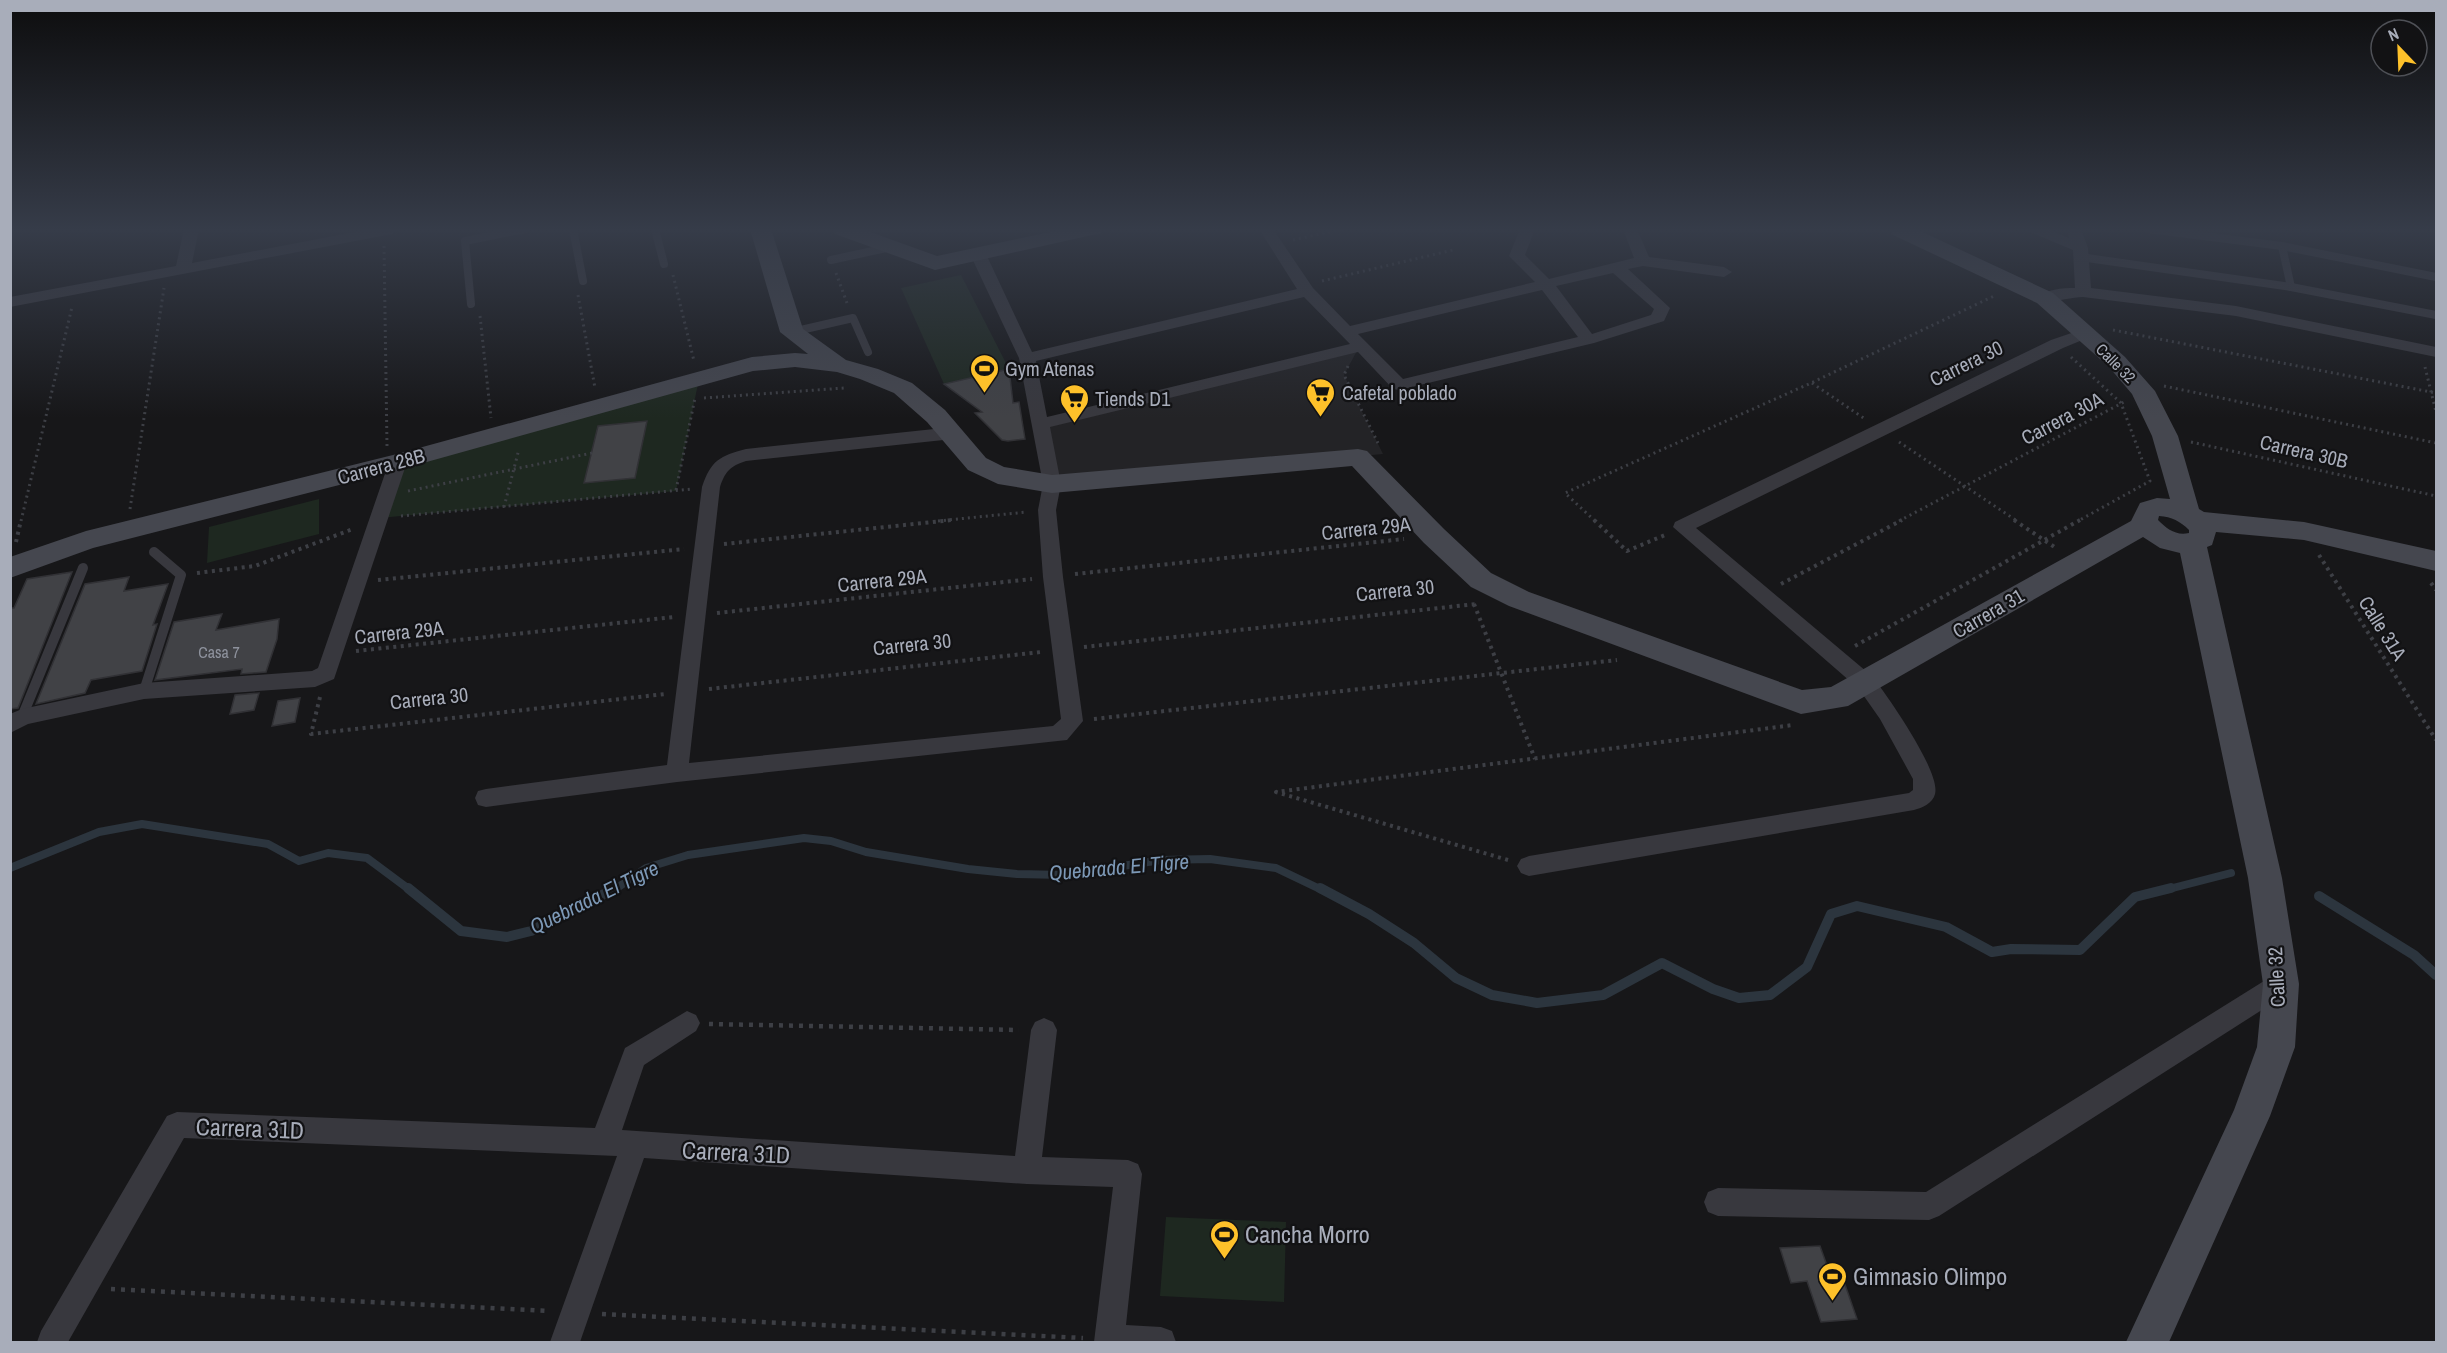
<svg xmlns="http://www.w3.org/2000/svg" width="2447" height="1353" viewBox="0 0 2447 1353" font-family="'Archivo Narrow',sans-serif">
  <style>
    .built { fill: #232326 }
    .green { fill: #1e2820 }
    .lines { fill: none; stroke-linecap: round; stroke-linejoin: round }
    .stream-far1 { stroke: #2c353e; stroke-width: 8 }
    .stream { stroke: #2c353e; stroke-width: 10 }
    .building { fill: #414246; stroke: #313135; stroke-width: 1.5 }
    .path-far2 { stroke: #3d3f45; stroke-width: 3; stroke-dasharray: 2 4; stroke-linecap: butt }
    .path-far1 { stroke: #3d3f45; stroke-width: 4; stroke-dasharray: 3 4.5; stroke-linecap: butt }
    .path { stroke: #3d3f45; stroke-width: 4.5; stroke-dasharray: 4 6; stroke-linecap: butt }
    .lane-far1 { stroke: #38383e; stroke-width: 8 }
    .lane { stroke: #38383e; stroke-width: 10 }
    .street { fill: #38383e; fill-rule: evenodd }
    .secondary { fill: #45474f; fill-rule: evenodd }
    .labels { text-anchor: middle; dominant-baseline: central; stroke-width: 4.5; stroke-linejoin: round; paint-order: stroke }
    .far-street-label { font-size: 16px; fill: #a8adba; stroke: #121214 }
    .number-label { font-size: 16px; fill: #8e929d }
    .street-label { font-size: 20px; fill: #a8adba; stroke: #121214 }
    .poi-label { font-size: 20px; fill: #a8adba; stroke: #121214; text-anchor: start }
    .water-label { font-size: 21px; font-style: italic; fill: #7d99b7; stroke: #121214 }
    .near-street-label { font-size: 24px; fill: #a8adba; stroke: #121214 }
    .near-poi-label { font-size: 24px; fill: #a8adba; stroke: #121214; text-anchor: start }
  </style>
  <rect width="100%" height="100%" fill="#171719"/>
  <!-- built -->
  <polygon class="built" points="1359,347 1344,375 1383,454 1052,484 1040,424"/>
  <!-- green -->
  <g class="green">
    <polygon points="961,275 1009,369 944,384 901,288"/>
    <polygon points="699,379 676,491 379,518 398,462"/>
    <polygon points="319,499 319,534 207,563 209,527"/>
    <polygon points="1166,1217 1286,1222 1284,1302 1160,1296"/>
  </g>
  <g class="lines">
    <!-- stream-far1 -->
    <g class="stream-far1">
      <polyline points="10,868 99,832 142,824 268,844 299,861 328,853 367,858 410,890"/>
      <polyline points="614,890 646,868 688,855 804,838 831,841 866,852 968,869 1017,874 1064,875 1161,860 1210,859 1276,868 1322,890"/>
      <polyline points="2165,890 2231,873"/>
    </g>
    <!-- stream -->
    <g class="stream">
      <polyline points="408,888 461,931 507,937 531,931 616,888"/>
      <polyline points="1320,888 1369,914 1414,943 1456,978 1492,995 1537,1003 1603,995 1662,963 1713,989 1739,998 1770,995 1807,967 1831,914 1857,906 1946,927 1992,952 2011,949 2080,950 2135,897 2171,888"/>
      <polyline points="2319,896 2414,955 2436,975"/>
    </g>
  </g>
  <!-- building -->
  <g class="building">
    <polygon points="1009,369 1013,403 1019,402 1025,439 1008,441 1002,440 975,413 982,412 944,384"/>
    <polygon points="647,421 635,478 584,483 598,426"/>
    <polygon points="72,572 18,708 10,709 10,608 14,608 27,579"/>
    <polygon points="129,577 124,591 168,584 153,625 157,624 142,671 91,680 85,693 36,704 85,584"/>
    <polygon points="222,614 216,630 279,619 277,639 266,672 241,674 242,669 155,680 174,622"/>
    <polygon points="259,693 254,710 230,714 235,695"/>
    <polygon points="300,698 295,722 272,726 278,701"/>
    <polygon points="1820,1246 1831,1277 1842,1276 1857,1319 1821,1322 1807,1281 1791,1283 1780,1248"/>
  </g>
  <g class="lines">
    <!-- path-far2 -->
    <g class="path-far2">
      <polyline points="1293,240 1342,229"/>
      <polyline points="384,246 387,446"/>
      <polyline points="836,273 847,303"/>
      <polyline points="673,275 694,361"/>
      <polyline points="1322,281 1453,250"/>
      <polyline points="578,295 595,388"/>
      <polyline points="480,316 491,418"/>
      <polyline points="2113,330 2436,393"/>
      <polyline points="2071,357 2121,403 2150,481 2078,521"/>
      <polyline points="1348,366 1344,375 1378,443"/>
      <polyline points="2425,367 2436,412"/>
      <polyline points="1812,383 1865,419"/>
      <polyline points="2164,386 2436,443"/>
      <polyline points="704,398 844,388"/>
      <polyline points="1899,442 2017,521"/>
      <polyline points="2191,442 2436,496"/>
      <polyline points="676,490 695,398"/>
      <polyline points="408,491 592,453"/>
      <polyline points="504,507 519,449"/>
      <polyline points="130,509 164,288"/>
      <polyline points="401,516 692,489"/>
      <polyline points="21,521 72,307"/>
      <polyline points="938,521 1027,512"/>
      <polyline points="1595,521 1565,493 1811,383 1994,296"/>
      <polyline points="1899,521 2124,402"/>
    </g>
    <!-- path-far1 -->
    <g class="path-far1">
      <polyline points="1594,520 1627,551 1665,535"/>
      <polyline points="2014,520 2056,548"/>
      <polyline points="16,542 21,520"/>
      <polyline points="724,544 952,520"/>
      <polyline points="2319,555 2436,740"/>
      <polyline points="197,573 255,566 353,529"/>
      <polyline points="1075,574 1404,539"/>
      <polyline points="378,580 684,549"/>
      <polyline points="2431,583 2436,590"/>
      <polyline points="1781,584 1902,520"/>
      <polyline points="1474,604 1535,759"/>
      <polyline points="717,613 1032,579"/>
      <polyline points="1855,646 2080,520"/>
      <polyline points="1084,647 1476,604"/>
      <polyline points="356,651 674,617"/>
      <polyline points="709,689 1041,652"/>
      <polyline points="320,697 311,734 665,694"/>
      <polyline points="1094,719 1617,660"/>
      <polyline points="1508,860 1276,792 1793,725"/>
    </g>
    <!-- path -->
    <g class="path">
      <polyline points="709,1024 1019,1030"/>
      <polyline points="111,1289 550,1311"/>
      <polyline points="602,1314 1083,1338"/>
    </g>
    <!-- lane-far1 -->
    <g class="lane-far1">
      <polyline points="573,229 583,281"/>
      <polyline points="655,229 664,264"/>
      <polyline points="2148,229 2282,246 2436,277"/>
      <polyline points="2282,246 2291,287"/>
      <polyline points="2080,257 2291,287 2436,315"/>
      <polyline points="831,260 891,247"/>
      <polyline points="471,304 465,241 525,229"/>
      <polyline points="792,332 853,318 868,352"/>
    </g>
    <!-- lane -->
    <g class="lane">
      <polyline points="144,691 181,575 154,552"/>
      <polyline points="22,717 83,568"/>
    </g>
    <!-- street -->
    <g class="street">
      <polygon points="184,229 199,229 192,263 370,229 400,229 392,234 10,307 10,297 176,266"/>
      <path d="M 1259,229 L 1273,229 L 1313,288 L 1350,326 L 1535,282 L 1509,256 L 1520,229 L 1535,229 L 1525,255 L 1549,279 L 1634,258 L 1623,229 L 1637,229 L 1649,257 L 1724,267 L 1732,272 L 1724,277 L 1643,266 L 1628,269 L 1670,308 L 1664,321 L 1594,343 L 1399,390 L 1393,389 L 1358,352 L 1050,427 L 1061,484 L 1056,510 L 1063,577 L 1083,721 L 1067,740 L 677,782 L 486,807 L 478,805 L 475,798 L 478,791 L 486,789 L 667,765 L 702,487 C 711,460 720,456 746,449 L 953,427 L 959,429 L 962,433 L 959,437 L 953,439 L 746,461 C 730,466 725,472 720,487 L 689,763 L 1053,726 L 1061,719 L 1043,577 L 1038,510 L 1043,484 L 1019,358 L 970,254 L 978,249 L 986,254 L 1032,352 L 1297,289 ZM 1613,273 L 1654,309 L 1651,315 L 1592,334 L 1556,286 ZM 1542,290 L 1578,337 L 1403,379 L 1358,334 ZM 1304,297 L 1350,344 L 1047,417 L 1036,361 Z"/>
      <path d="M 2028,229 L 2047,229 L 2069,238 L 2067,229 L 2081,229 L 2088,248 L 2091,288 L 2236,306 L 2436,347 L 2436,357 L 2236,316 L 2083,297 C 2071,297 2049,304 2039,301 L 2037,298 C 2046,289 2062,288 2075,288 L 2073,250 L 2030,232 Z"/>
      <path d="M 2086,328 L 2094,333 L 2092,336 L 2063,348 L 1696,528 L 1873,677 C 1888,697 1941,772 1935,794 C 1933,803 1922,808 1914,810 L 1529,876 L 1521,873 L 1517,866 L 1521,859 L 1529,856 L 1909,793 L 1913,790 L 1913,779 L 1880,719 L 1859,689 L 1673,527 L 1675,522 L 2051,340 Z"/>
      <polygon points="398,456 404,458 407,462 334,679 315,687 144,699 28,724 10,733 10,714 22,709 144,683 312,671 318,668 389,462 392,458"/>
      <polygon points="2281,973 2290,976 2294,984 2290,992 1939,1216 1929,1220 1718,1216 1708,1212 1704,1202 1708,1192 1718,1188 1926,1192 2272,976"/>
      <polygon points="687,1011 696,1015 700,1023 696,1031 644,1065 622,1130 1015,1156 1031,1030 1035,1022 1044,1018 1053,1022 1057,1030 1042,1157 1128,1160 1138,1164 1142,1174 1126,1325 1161,1327 1172,1331 1176,1342 1094,1342 1113,1187 1027,1184 644,1158 580,1342 550,1342 617,1156 184,1138 68,1342 37,1342 41,1331 167,1116 177,1112 595,1128 625,1048"/>
    </g>
    <!-- secondary -->
    <g class="secondary">
      <path d="M 750,229 L 771,229 L 803,329 L 846,360 L 878,369 L 912,383 L 945,410 L 986,458 L 1004,467 L 1052,475 L 1358,449 L 1367,451 L 1444,529 L 1491,573 L 1529,592 L 1802,690 L 1831,687 L 2131,521 L 2140,503 L 2157,498 L 2170,499 L 2152,436 L 2132,394 L 2109,367 L 2037,303 L 1891,234 L 1889,229 L 1916,229 L 2053,293 L 2125,357 L 2155,391 L 2178,436 L 2199,509 L 2204,512 L 2304,522 L 2436,551 L 2436,571 L 2304,540 L 2216,532 L 2212,545 L 2207,547 L 2282,878 L 2299,984 L 2295,1047 L 2270,1116 L 2169,1342 L 2126,1342 L 2234,1110 L 2257,1047 L 2263,984 L 2248,878 L 2180,553 L 2160,548 L 2143,537 L 1848,706 L 1801,714 L 1509,606 L 1471,587 L 1424,543 L 1352,466 L 1052,493 L 998,484 L 968,470 L 927,422 L 894,393 L 860,379 L 837,372 L 795,367 L 753,371 L 398,470 L 93,548 L 10,578 L 10,557 L 86,531 L 397,454 L 752,357 L 795,353 L 808,354 L 780,332 ZM 2159,516 C 2172,517 2180,521 2189,530 L 2189,533 C 2176,536 2167,529 2158,520 Z"/>
      <polygon points="832,229 862,229 937,256 1064,229 1103,229 1100,234 1092,235 935,270 835,234"/>
    </g>
  </g>
  <!-- sky -->
  <linearGradient id="sky" x2="0" y2="1"><stop stop-color="#0d0d0e"/><stop offset="0.55" stop-color="#363c49"/><stop offset="1" stop-color="#363c49" stop-opacity="0"/></linearGradient>
  <rect width="2447" height="418" fill="url(#sky)"/>
  <!-- icons -->
  <defs>
    <symbol id="stadium-pin" viewBox="-11 -11 22 30"><path d="M0 17L-7.5 6A9.5 9.5 0 1 1 7.5 6Z" fill="#fec12a" stroke="#121214"/><path d="M0-5a6.5 5 0 1 0 0 10a6.5 5 0 1 0 0-10ZM-3.5-1.8h7v3.6h-7Z" fill="#111"/></symbol>
    <symbol id="supermarket-pin" viewBox="-11 -11 22 30"><path d="M0 17L-7.5 6A9.5 9.5 0 1 1 7.5 6Z" fill="#fec12a" stroke="#121214"/><path d="M-6-5.5h2.5l.6 2H6L4.5 2H-2.5L-4.4-4H-6ZM-1.5 3.2a1.3 1.3 0 1 0 .1 0ZM3 3.2a1.3 1.3 0 1 0 .1 0Z" fill="#111"/></symbol>
  </defs>
  <g fill-rule="evenodd">
    <use href="#stadium-pin" x="968" y="352" width="33" height="45"/>
    <use href="#supermarket-pin" x="1304" y="376" width="33" height="45"/>
    <use href="#supermarket-pin" x="1058" y="382" width="33" height="45"/>
    <use href="#stadium-pin" x="1208" y="1218" width="33" height="45"/>
    <use href="#stadium-pin" x="1816" y="1260" width="33" height="45"/>
  </g>
  <g class="labels">
    <!-- far-street labels -->
    <g class="far-street-label">
      <text transform="translate(2116 363) rotate(45)">Calle 32</text>
    </g>
    <!-- number labels -->
    <g class="number-label">
      <text x="219" y="652">Casa 7</text>
    </g>
    <!-- street labels -->
    <g class="street-label">
      <text transform="translate(1966 363) rotate(-26)">Carrera 30</text>
      <text transform="translate(2062 418) rotate(-28)">Carrera 30A</text>
      <text transform="translate(2304 451) rotate(13)">Carrera 30B</text>
      <text transform="translate(381 466) rotate(-15)">Carrera 28B</text>
      <text transform="translate(1366 528) rotate(-6)">Carrera 29A</text>
      <text transform="translate(882 580) rotate(-6)">Carrera 29A</text>
      <text transform="translate(1395 590) rotate(-6)">Carrera 30</text>
      <text transform="translate(1988 613) rotate(-30)">Carrera 31</text>
      <text transform="translate(2383 628) rotate(58)">Calle 31A</text>
      <text transform="translate(399 632) rotate(-6)">Carrera 29A</text>
      <text transform="translate(912 644) rotate(-6)">Carrera 30</text>
      <text transform="translate(429 698) rotate(-6)">Carrera 30</text>
      <text transform="translate(2276 977) rotate(-93)">Calle 32</text>
    </g>
    <!-- poi labels -->
    <g class="poi-label">
      <text x="1005" y="368">Gym Atenas</text>
      <text x="1342" y="392">Cafetal poblado</text>
      <text x="1095" y="398">Tiends D1</text>
    </g>
    <!-- water labels -->
    <g class="water-label">
      <text transform="translate(1119 867) rotate(-5)">Quebrada El Tigre</text>
      <text transform="translate(594 897) rotate(-26)">Quebrada El Tigre</text>
    </g>
    <!-- near-street labels -->
    <g class="near-street-label">
      <text transform="translate(250 1128) rotate(2)">Carrera 31D</text>
      <text transform="translate(736 1152) rotate(3)">Carrera 31D</text>
    </g>
    <!-- near-poi labels -->
    <g class="near-poi-label">
      <text x="1245" y="1234">Cancha Morro</text>
      <text x="1853" y="1276">Gimnasio Olimpo</text>
    </g>
  </g>
  <!-- border -->
  <rect width="2447" height="1353" fill="none" stroke="#a8adba" stroke-width="24"/>
  <!-- north arrow -->
  <g transform="translate(2399 48) rotate(337)"><circle r="28" fill="#121214" stroke="#4e5056" stroke-width="1.5"/>
  <path d="M0-4.5L10 22L0 15L-10 22Z" fill="#fec12a"/>
  <text y="-9" font-size="16" font-weight="bold" text-anchor="middle" fill="#a8adba">N</text>
  </g>
</svg>
